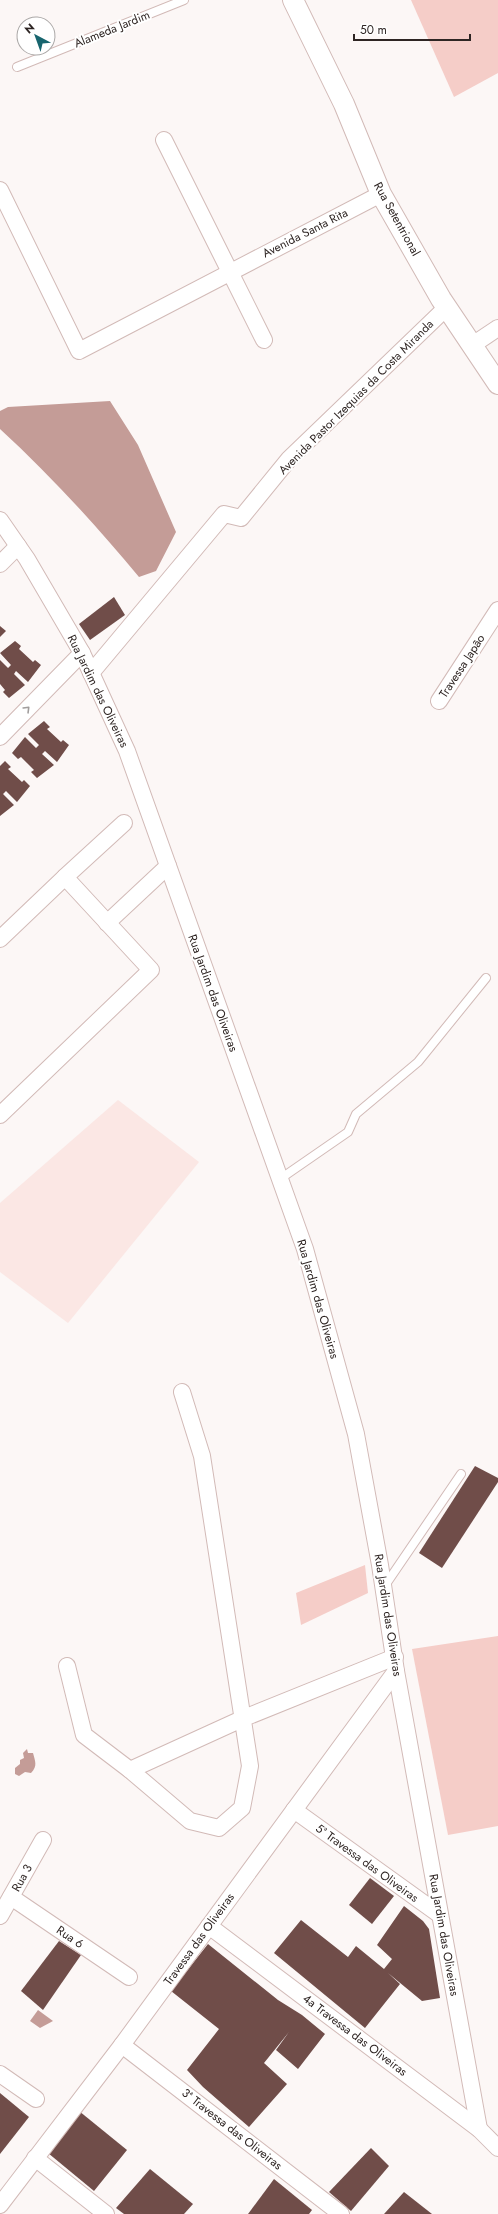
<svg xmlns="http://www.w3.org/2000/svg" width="498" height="2214" viewBox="0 0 498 2214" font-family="Jost,sans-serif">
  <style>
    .built { fill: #fbe7e4 }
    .green { fill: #f5cdc8 }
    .water { fill: #c49c97 }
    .building { fill: #704d49 }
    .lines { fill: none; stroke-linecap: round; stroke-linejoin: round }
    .service-casing { stroke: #d2bab7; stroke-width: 10 }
    .minor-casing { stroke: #d2bab7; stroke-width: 18 }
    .tertiary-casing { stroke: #d2bab7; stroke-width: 22 }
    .service { stroke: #fff; stroke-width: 8 }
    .minor { stroke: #fff; stroke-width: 16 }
    .tertiary { stroke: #fff; stroke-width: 20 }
    .oneway { stroke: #a19d9c }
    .labels { text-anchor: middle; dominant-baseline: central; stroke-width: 4; stroke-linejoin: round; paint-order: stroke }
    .street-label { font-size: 12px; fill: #2e2523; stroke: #fff }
  </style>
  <rect width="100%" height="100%" fill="#fcf7f6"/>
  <!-- built -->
  <polygon class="built" points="118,1100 199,1162 68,1323 0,1272 0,1203"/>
  <!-- green -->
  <g class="green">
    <polygon points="411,0 498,0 498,73 454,97"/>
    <polygon points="365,1565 368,1593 301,1625 296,1593"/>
    <polygon points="498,1636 498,1826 448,1835 412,1649"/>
  </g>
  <!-- water -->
  <g class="water">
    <path d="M 110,401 L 138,445 L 176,532 L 156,571 L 139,577 C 96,525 50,475 0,429 L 0,411 L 8,407 Z"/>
    <path d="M 27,1749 L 28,1753 L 33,1753 C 35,1761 38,1766 31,1773 L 25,1772 L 19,1776 L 15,1774 L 15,1768 L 20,1764 L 20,1760 L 24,1758 L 23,1753 Z"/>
    <polygon points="38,2010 53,2021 40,2028 30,2021"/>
  </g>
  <!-- building -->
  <g class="building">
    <polygon points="114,597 125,615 90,640 79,624"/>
    <polygon points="0,626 6,631 0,637"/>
    <polygon points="15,641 21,646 19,649 33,662 35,660 41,665 28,682 16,671 14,674 25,685 9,698 3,692 5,690 0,684 0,660 8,668 11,665 0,653"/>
    <polygon points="44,721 50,727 47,729 61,742 63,740 69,745 57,762 45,751 42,754 54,765 37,778 31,772 34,770 21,757 18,759 12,753 25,737 36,748 39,745 28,734"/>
    <polygon points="5,761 11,767 8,769 22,782 24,780 30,786 17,802 6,791 3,794 14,805 0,816 0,766"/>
    <polygon points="475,1466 498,1478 498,1482 442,1568 419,1553"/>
    <polygon points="370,1878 394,1896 372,1924 349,1905"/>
    <polygon points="404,1906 423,1921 429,1929 440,1998 422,2001 388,1973 400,1984 365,2028 274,1953 301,1920 348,1957 356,1946 384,1969 392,1959 377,1945"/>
    <polygon points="59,1941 81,1955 43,2010 21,1991"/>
    <polygon points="208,1944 278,2000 302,2015 325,2034 298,2069 276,2050 289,2032 264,2063 287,2084 249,2127 203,2087 187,2070 219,2029 171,1991"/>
    <polygon points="0,2093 29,2117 0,2154"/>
    <polygon points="79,2111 127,2150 94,2191 48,2153"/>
    <polygon points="371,2148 389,2166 351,2211 329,2192"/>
    <polygon points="150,2169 193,2204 184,2214 124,2214 116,2208"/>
    <polygon points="274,2179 312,2210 309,2214 248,2214"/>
    <polygon points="404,2192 432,2214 384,2214"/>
  </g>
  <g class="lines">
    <defs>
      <g id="service">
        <polyline points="17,67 184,0"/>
        <polyline points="280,1179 348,1132 356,1114 418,1062 486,978"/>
        <polyline points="384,1587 461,1474"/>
      </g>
      <g id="minor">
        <polyline points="164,140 264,340"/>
        <polyline points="0,190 79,351 381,194"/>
        <polyline points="471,346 498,328"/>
        <polyline points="0,520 27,559 82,653 127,751 305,1249 356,1434 380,1565 396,1671 479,2129"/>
        <polyline points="0,564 18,546"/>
        <polyline points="91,673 224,514 241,518 289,459 447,307"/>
        <polyline points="439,701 498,610"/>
        <polyline points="0,737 82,653"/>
        <polyline points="65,877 124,823"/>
        <polyline points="107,923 168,866"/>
        <polyline points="0,939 65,877 151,970 0,1115"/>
        <polyline points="182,1392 202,1456 250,1766 242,1808 219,1828 190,1821 130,1770 244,1718 395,1657"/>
        <polyline points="67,1666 84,1735 130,1770"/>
        <polyline points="294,1810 440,1915"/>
        <polyline points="11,1897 129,1977"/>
        <polyline points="0,1916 43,1840"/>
        <polyline points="209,1926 479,2129 498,2148"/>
        <polyline points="122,2045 341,2214"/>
        <polyline points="0,2074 36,2099"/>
        <polyline points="35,2158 106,2214"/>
        <polyline points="0,2205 122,2045 396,1671"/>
      </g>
      <polyline id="tertiary" points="293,0 344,104 381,194 441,299 498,384"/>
    </defs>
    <!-- service casing -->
    <use href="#service" class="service-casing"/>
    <!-- minor casing -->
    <use href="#minor" class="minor-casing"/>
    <!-- tertiary casing -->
    <use href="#tertiary" class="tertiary-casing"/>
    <!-- service -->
    <use href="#service" class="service"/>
    <!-- minor -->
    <use href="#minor" class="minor"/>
    <!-- tertiary -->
    <use href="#tertiary" class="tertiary"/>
  </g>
  <!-- one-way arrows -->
  <defs><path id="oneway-chevron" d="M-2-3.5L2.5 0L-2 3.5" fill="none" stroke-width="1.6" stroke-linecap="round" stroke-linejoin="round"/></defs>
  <use class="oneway" href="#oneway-chevron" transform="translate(27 709) rotate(-45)"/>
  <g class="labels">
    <!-- street labels -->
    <g class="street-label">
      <text transform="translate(112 29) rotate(-22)">Alameda Jardim</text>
      <text transform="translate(397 219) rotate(61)">Rua Setentrional</text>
      <text transform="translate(305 233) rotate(-27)">Avenida Santa Rita</text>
      <text transform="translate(356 397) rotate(-45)">Avenida Pastor Izequias da Costa Miranda</text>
      <text transform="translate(462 666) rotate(-57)">Travessa Japão</text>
      <text transform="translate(98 691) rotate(64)">Rua Jardim das Oliveiras</text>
      <text transform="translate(213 993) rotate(70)">Rua Jardim das Oliveiras</text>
      <text transform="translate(318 1299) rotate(74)">Rua Jardim das Oliveiras</text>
      <text transform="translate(388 1615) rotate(81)">Rua Jardim das Oliveiras</text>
      <text transform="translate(367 1863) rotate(36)">5ª Travessa das Oliveiras</text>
      <text transform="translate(22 1878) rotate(-61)">Rua 3</text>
      <text transform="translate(444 1935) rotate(80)">Rua Jardim das Oliveiras</text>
      <text transform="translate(70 1937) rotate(34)">Rua 6</text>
      <text transform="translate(199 1939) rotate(-54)">Travessa das Oliveiras</text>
      <text transform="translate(355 2035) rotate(37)">4a Travessa das Oliveiras</text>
      <text transform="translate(232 2129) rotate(38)">3ª Travessa das Oliveiras</text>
    </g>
  </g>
  <!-- north arrow -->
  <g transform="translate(36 36) rotate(319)"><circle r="19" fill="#ffffff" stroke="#aba8a7"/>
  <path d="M0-3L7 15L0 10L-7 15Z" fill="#18656e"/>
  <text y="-6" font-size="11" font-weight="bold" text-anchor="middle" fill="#2e2523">N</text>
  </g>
  <!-- scale -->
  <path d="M354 34v6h116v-6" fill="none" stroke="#2e2523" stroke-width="2"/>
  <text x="360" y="34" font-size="12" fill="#2e2523" stroke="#ffffff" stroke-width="3" paint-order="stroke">50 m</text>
</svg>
